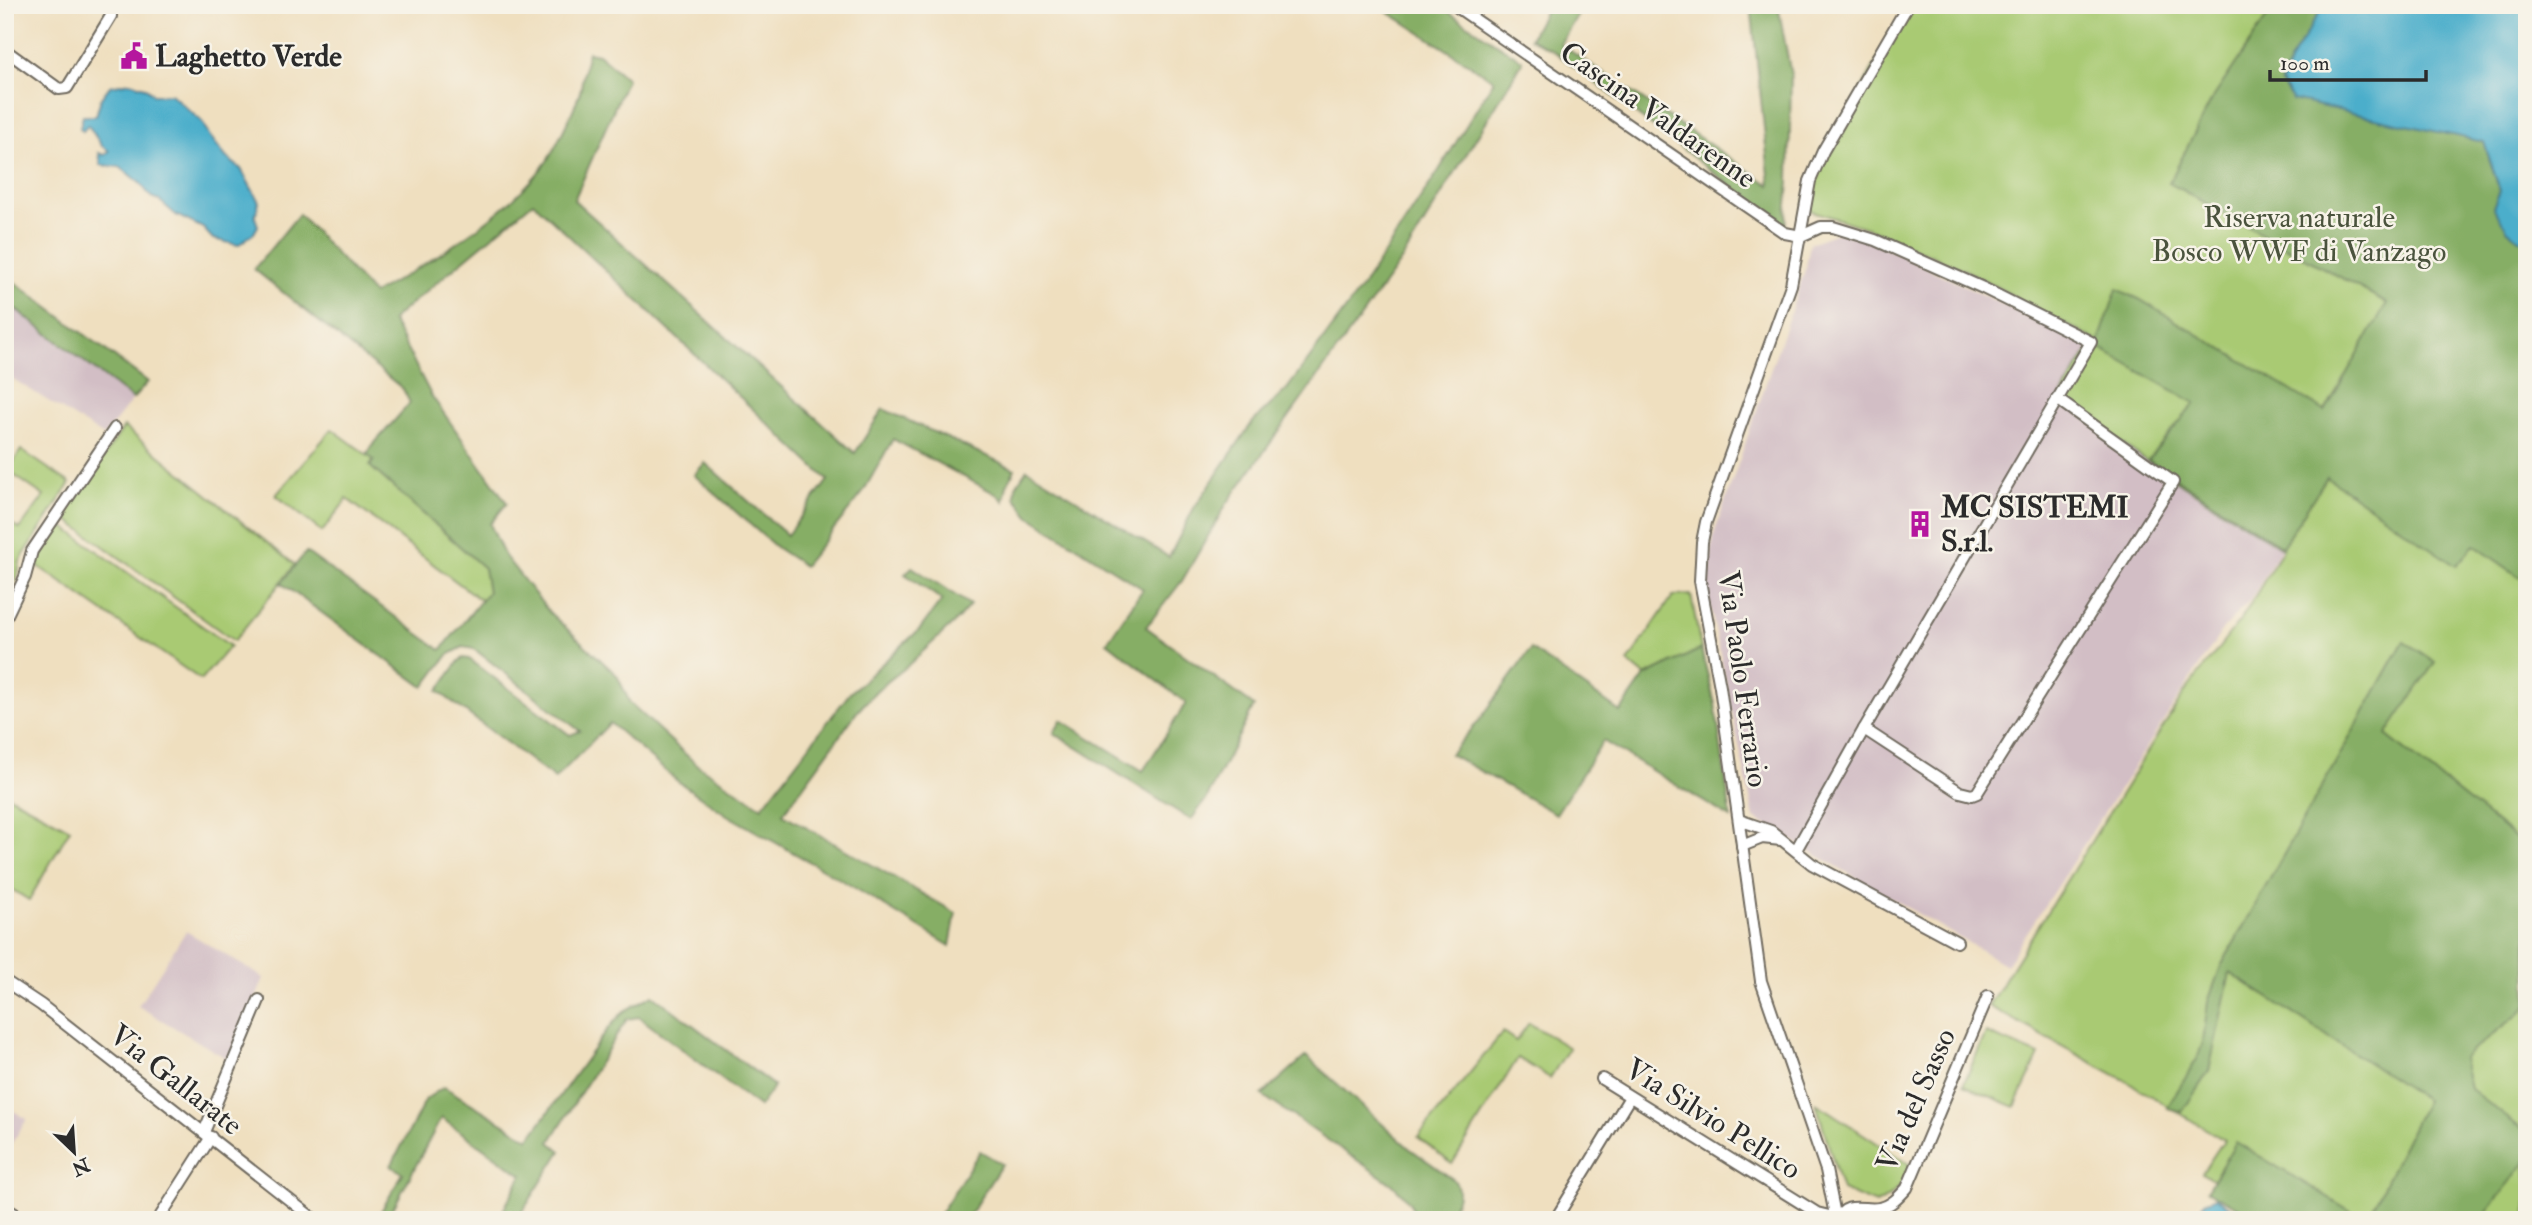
<svg xmlns="http://www.w3.org/2000/svg" width="2532" height="1225" viewBox="0 0 2532 1225" font-family="'IM FELL Double Pica',serif">
  <style>
    .industrial { fill: #d2bec5 }
    .green { fill: #a9ca73; stroke: #6a7a4f; stroke-width: 2 }
    .forest { fill: #86ae65; stroke: #586c48; stroke-width: 2 }
    .water { fill: #4caecb; stroke: #3c6c7b; stroke-width: 2 }
    .lines { fill: none; stroke-linecap: round; stroke-linejoin: round }
    .minor-casing { stroke: #706a5f; stroke-width: 14 }
    .minor { stroke: #fff; stroke-width: 10 }
    .labels { text-anchor: middle; dominant-baseline: central; stroke-width: 5; stroke-linejoin: round; paint-order: stroke }
    .poi-label { font-size: 30px; font-weight: bold; fill: #2b2b2b; stroke: #f7f3e8; text-anchor: start }
    .street-label { font-size: 30px; fill: #2b2b2b; stroke: #f7f3e8 }
    .park-label { font-size: 30px; fill: #4a533d; stroke: #f7f3e8 }
  </style>
  <rect width="100%" height="100%" fill="#f7f3e8"/>
  <filter id="ink" filterUnits="userSpaceOnUse"><feTurbulence type="fractalNoise" baseFrequency=".0143" numOctaves="2"/><feDisplacementMap in="SourceGraphic" scale="14" xChannelSelector="R" yChannelSelector="G"/><feConvolveMatrix kernelMatrix="1 2 1 2 8 2 1 2 1" color-interpolation-filters="sRGB"/></filter>
  <filter id="wash" filterUnits="userSpaceOnUse"><feTurbulence type="fractalNoise" baseFrequency=".00686" numOctaves="4" result="noise"/><feDisplacementMap in="SourceGraphic" scale="28" xChannelSelector="R" yChannelSelector="G"/><feGaussianBlur stdDeviation="1.57" result="paint"/><feColorMatrix in="noise" values="0 0 0 0 0 0 0 0 0 0 0 0 0 0 0 0 0 1.4 0 .05"/><feComposite in="paint" operator="in"/></filter>
  <g filter="url(#wash)">
    <rect width="100%" height="100%" fill="#efdfbf"/>
    <!-- industrial -->
    <g class="industrial">
      <polygon points="1840,232 1871,241 2078,341 2097,347 2282,547 2251,599 2223,629 2006,965 1754,818 1707,590 1714,534 1806,267 1810,243"/>
      <polygon points="5,301 133,399 104,436 5,374"/>
      <polygon points="186,931 264,978 231,1061 138,1006"/>
      <polygon points="5,1106 27,1119 5,1154"/>
    </g>
    <!-- green -->
    <g class="green">
      <polygon points="1908,5 2527,5 2527,1220 2269,1220 2202,1173 2224,1140 2123,1079 1988,1006 2185,692 2242,618 2283,549 2158,469 2059,399 2095,340 1967,271 1873,230 1803,208 1809,182"/>
      <polygon points="124,427 295,565 234,641 62,516"/>
      <polygon points="332,429 374,460 370,466 484,568 488,592 482,601 347,499 322,532 276,495"/>
      <polygon points="21,450 70,483 20,561 18,575 5,606 5,520 20,529 44,496 8,471"/>
      <polygon points="57,522 230,646 201,680 32,562"/>
      <polygon points="1691,595 1701,649 1645,676 1628,662 1673,596"/>
      <polygon points="5,794 70,829 29,900 5,885"/>
      <polygon points="1529,1023 1569,1048 1550,1078 1518,1058 1452,1164 1418,1137 1503,1032 1516,1041"/>
      <polygon points="1986,1033 2039,1055 2015,1107 1963,1085"/>
      <path d="M 1816,1103 L 1912,1166 C 1901,1187 1897,1193 1876,1204 L 1842,1190 Z"/>
    </g>
    <!-- forest -->
    <g class="forest">
      <polygon points="1377,5 1438,5 1523,61 1403,258 1226,505 1182,581 1146,627 1254,706 1207,798 1191,820 1054,733 1061,720 1143,771 1186,703 1107,642 1143,589 1029,516 1015,497 1016,486 1027,469 1169,557 1194,508 1252,423 1287,389 1362,287 1438,172 1494,80"/>
      <polygon points="1548,5 1584,5 1560,44 1770,185 1751,5 1778,5 1791,75 1789,182 1785,227 1551,49 1530,38"/>
      <polygon points="2275,5 2324,5 2290,60 2281,83 2293,99 2484,142 2500,191 2508,231 2527,244 2527,582 2474,545 2456,566 2327,477 2282,547 2148,460 2195,403 2097,347 2117,289 2139,299 2325,411 2387,303 2169,183 2211,101"/>
      <path d="M 588,52 L 598,54 L 627,79 L 574,200 L 855,453 L 883,409 L 1015,469 L 1007,485 L 1004,501 L 998,495 L 893,439 L 862,494 L 804,566 L 777,548 L 694,475 L 705,463 L 787,535 L 828,480 L 533,202 L 392,320 L 431,395 L 507,503 L 490,524 L 504,555 L 550,613 L 617,675 L 630,703 L 696,764 L 762,807 L 850,693 L 920,629 L 942,600 L 905,574 L 912,567 L 970,605 L 957,620 L 905,668 L 877,690 L 857,712 L 783,814 L 956,913 L 950,946 L 845,882 L 727,815 L 676,780 L 610,723 L 555,779 L 438,691 L 459,661 L 463,658 L 469,659 L 570,735 L 580,731 L 474,649 L 463,647 L 448,655 L 424,687 L 281,583 L 306,552 L 441,650 L 488,592 L 484,568 L 370,466 L 374,460 L 367,455 L 372,446 L 410,403 L 403,389 L 254,269 L 299,214 L 373,294 C 429,263 510,214 547,161 C 555,149 578,102 581,88 C 583,75 584,65 588,52 Z"/>
      <polygon points="5,275 148,382 133,399 5,301"/>
      <polygon points="2404,641 2435,662 2386,735 2527,847 2527,1005 2519,1014 2463,1058 2470,1089 2527,1133 2527,1161 2480,1220 2367,1220 2426,1100 2230,973 2209,1071 2182,1112 2167,1108 2197,1059 2203,1042 2208,1002 2221,966"/>
      <polygon points="1531,649 1620,712 1645,676 1701,649 1715,704 1731,818 1603,741 1556,814 1450,754 1479,721"/>
      <polygon points="653,995 774,1086 759,1107 639,1017 627,1019 550,1142 561,1151 517,1220 498,1220 522,1175 441,1118 387,1220 376,1220 403,1173 391,1166 426,1099 444,1087 529,1139 608,1029 624,1011"/>
      <path d="M 1306,1056 L 1409,1148 L 1454,1180 C 1464,1193 1454,1208 1444,1220 L 1415,1220 C 1415,1204 1402,1194 1392,1184 L 1262,1095 Z"/>
      <polygon points="2236,1142 2366,1220 2259,1220 2207,1190"/>
      <polygon points="980,1151 1002,1164 966,1220 936,1220"/>
    </g>
    <!-- water -->
    <g class="water">
      <polygon points="2324,5 2527,5 2527,244 2508,231 2493,207 2500,191 2484,142 2293,100 2281,83 2290,60"/>
      <polygon points="130,82 145,87 154,95 171,94 202,122 209,135 226,157 241,169 259,202 255,217 258,226 254,233 238,245 213,239 203,228 176,215 159,200 151,197 141,184 120,167 101,165 99,153 104,155 109,151 102,146 88,125 83,131 80,128 83,116 96,116 101,98 110,86"/>
      <polygon points="2216,1197 2245,1220 2196,1220 2205,1202"/>
    </g>
  </g>
  <g filter="url(#ink)">
    <g class="lines">
      <defs>
        <g id="minor">
          <polyline points="1454,5 1785,233 1801,236 1821,227 1833,227 1875,240 1983,288 2091,342 1864,729 1796,850"/>
          <polyline points="5,50 59,89 67,88 111,16 111,5"/>
          <polyline points="5,619 25,577 32,551 115,428"/>
          <polyline points="1864,729 1960,792 1972,795 1977,793 2173,482 2057,399"/>
          <polyline points="1739,820 1771,831 1812,864 1957,942"/>
          <polyline points="1742,846 1762,838 1781,840"/>
          <polyline points="5,981 41,1005 315,1220"/>
          <polyline points="1602,1079 1817,1213 1829,1216 1836,1214"/>
          <polyline points="204,1132 259,1000"/>
          <polyline points="5,1208 25,1220"/>
          <polyline points="158,1220 211,1137"/>
          <polyline points="1555,1220 1630,1097"/>
          <polyline points="1836,1220 1826,1170 1761,981 1720,687 1700,581 1702,542 1706,522 1791,285 1810,181 1823,151 1908,5"/>
          <path d="M 1838,1220 C 1845,1200 1864,1211 1879,1208 C 1891,1206 1899,1197 1907,1188 L 1988,996"/>
          <polyline points="1860,1220 1874,1209"/>
        </g>
      </defs>
      <!-- minor casing -->
      <use href="#minor" class="minor-casing"/>
      <!-- minor -->
      <use href="#minor" class="minor"/>
    </g>
  </g>
  <!-- icons -->
  <defs>
    <symbol id="civic-bare" viewBox="-9 -9 18 18"><path d="M-.6-6.5H3V-4.5H.6V-3L4-1V1h2V6H-6V1h2V-1L-.6-3ZM-1.2 2.5V6h2.4V2.5Z" fill="#b5179e" stroke="#f7f3e8" stroke-width="2.5" paint-order="stroke"/></symbol>
    <symbol id="building-bare" viewBox="-9 -9 18 18"><path d="M-4-6H4V6H1V3H-1V6H-4ZM-2.5-4.3h1.7v1.8h-1.7ZM.8-4.3h1.7v1.8H.8ZM-2.5-1h1.7V.8h-1.7ZM.8-1h1.7V.8H.8Z" fill="#b5179e" stroke="#f7f3e8" stroke-width="2.5" paint-order="stroke"/></symbol>
  </defs>
  <g fill-rule="evenodd">
    <use href="#civic-bare" x="115" y="37" width="38" height="38"/>
    <use href="#building-bare" x="1901" y="505" width="38" height="38"/>
  </g>
  <g class="labels">
    <!-- poi labels -->
    <g class="poi-label">
      <text x="155" y="56">Laghetto Verde</text>
      <text x="1941" y="507">MC SISTEMI<tspan x="1941" dy="34">S.r.l.</tspan></text>
    </g>
    <!-- street labels -->
    <g class="street-label">
      <text transform="translate(1658 115) rotate(35)">Cascina Valdarenne</text>
      <text transform="translate(1743 679) rotate(82)">Via Paolo Ferrario</text>
      <text transform="translate(176 1080) rotate(38)">Via Gallarate</text>
      <text transform="translate(1916 1100) rotate(-66)">Via del Sasso</text>
      <text transform="translate(1713 1119) rotate(32)">Via Silvio Pellico</text>
    </g>
    <!-- park labels -->
    <g class="park-label">
      <text x="2299" y="217">Riserva naturale<tspan x="2299" dy="34">Bosco WWF di Vanzago</tspan></text>
    </g>
  </g>
  <!-- margin -->
  <rect width="2532" height="1225" fill="none" stroke="#f7f3e8" stroke-width="28"/>
  <!-- north arrow -->
  <g transform="translate(74 1152) rotate(155)" stroke="#f7f3e8" stroke-width="5" paint-order="stroke">
  <path d="M0-5L12 26L0 18L-12 26Z" fill="#2b2b2b"/>
  <text y="-10" font-size="19" font-weight="bold" text-anchor="middle" fill="#2b2b2b">N</text>
  </g>
  <!-- scale -->
  <path d="M2270 70v10h156v-10" fill="none" stroke="#2b2b2b" stroke-width="3.5"/>
  <text x="2280" y="70" font-size="21" fill="#2b2b2b" stroke="#f7f3e8" stroke-width="5" paint-order="stroke">100 m</text>
</svg>
